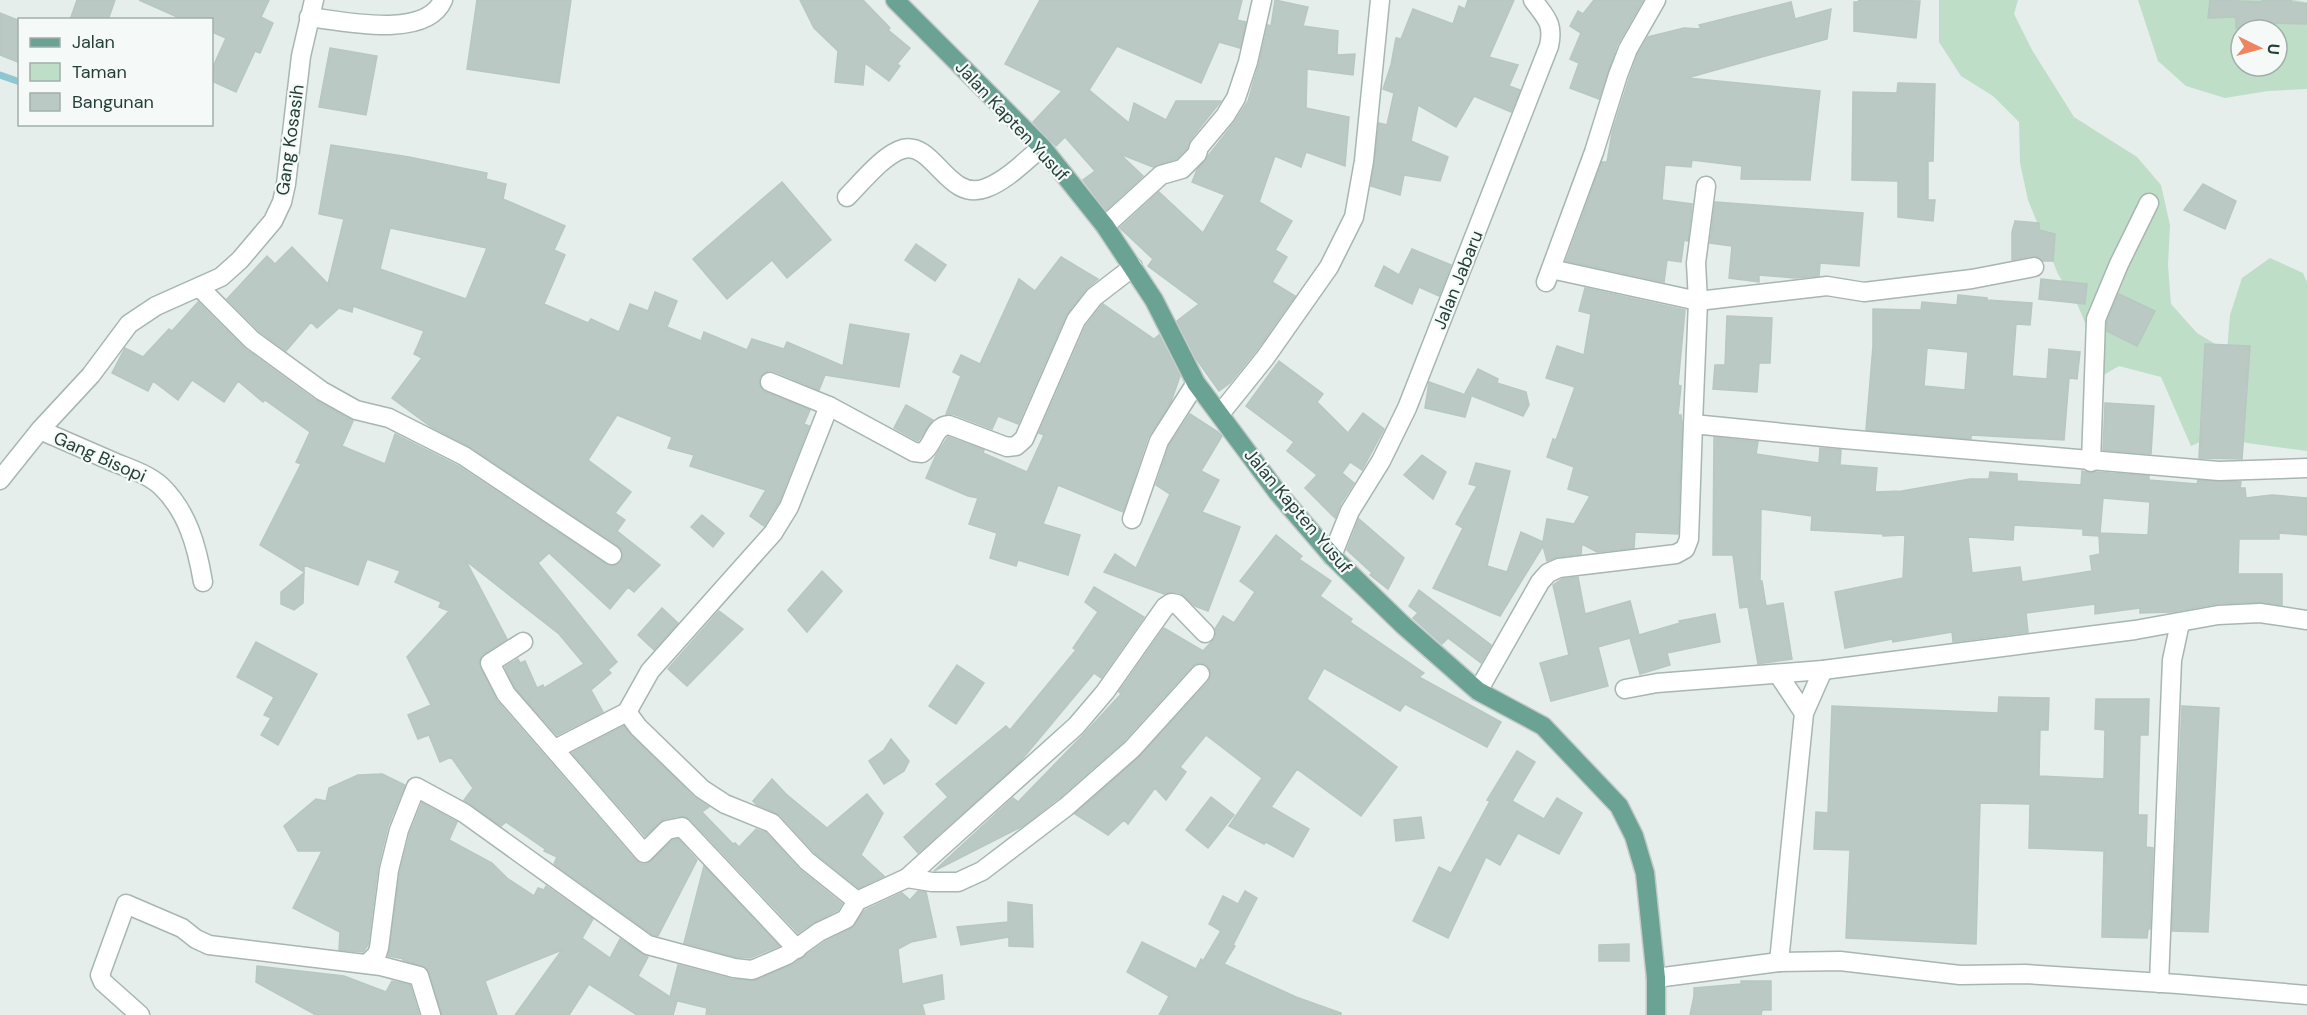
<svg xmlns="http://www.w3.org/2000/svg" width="2307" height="1015" viewBox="0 0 2307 1015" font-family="'DM Sans',sans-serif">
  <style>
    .green { fill: #bedec7; fill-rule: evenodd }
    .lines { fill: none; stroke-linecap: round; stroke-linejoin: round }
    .stream { stroke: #8ec7d1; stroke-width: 7 }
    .building { fill: #bac9c3; stroke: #b7c7c1; stroke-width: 1.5; fill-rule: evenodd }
    .minor-casing { stroke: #a7b6b1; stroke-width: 21 }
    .major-casing { stroke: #c2c9c7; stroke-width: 21 }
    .minor { stroke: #fff; stroke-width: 18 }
    .major { stroke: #6aa294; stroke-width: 18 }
    .labels { text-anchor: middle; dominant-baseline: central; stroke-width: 4.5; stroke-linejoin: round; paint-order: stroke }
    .street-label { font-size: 18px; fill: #243f38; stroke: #f5faf8 }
  </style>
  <rect width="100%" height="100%" fill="#e5eeea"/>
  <!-- green -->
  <g class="green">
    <polygon points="1939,0 2018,0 2014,14 2032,50 2074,117 2137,157 2161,185 2170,225 2168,265 2171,304 2197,333 2227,351 2230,315 2242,278 2270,258 2303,273 2307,282 2307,451 2247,443 2218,434 2191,446 2161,377 2119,366 2100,377 2093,342 2078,306 2058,274 2028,200 2020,163 2019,122 1993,96 1961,76 1939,42"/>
    <path d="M 2138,0 L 2294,0 L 2307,2 L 2307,89 L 2268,91 L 2225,98 L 2186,86 L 2158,61 ZM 2241,30 L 2277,30 L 2277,66 L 2241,66 Z"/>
  </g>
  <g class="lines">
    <!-- stream -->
    <polyline class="stream" points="0,75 20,82"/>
  </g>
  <!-- building -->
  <g class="building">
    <polygon points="77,0 115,0 108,20 70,20"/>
    <polygon points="139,0 269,0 261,17 273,23 260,53 255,51 236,92 212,81 212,69 226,38 212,32 212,20 184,20"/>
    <polygon points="477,0 571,0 559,83 467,69"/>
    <polygon points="800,0 863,0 890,28 888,30 910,48 897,64 900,66 889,81 865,63 863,85 835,82 838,51 814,28"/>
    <polygon points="1040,0 1242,0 1237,20 1246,22 1240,48 1219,42 1201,83 1117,46 1089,90 1129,123 1134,103 1166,120 1176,101 1221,101 1190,140 1187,148 1176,159 1153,167 1120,154 1143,176 1106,210 1083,180 1095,171 1065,137 1056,146 1033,122 1062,91 1005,64"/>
    <polygon points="1275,0 1308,7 1303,26 1338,31 1337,55 1355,54 1353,75 1307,69 1306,108 1349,117 1345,166 1306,152 1301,167 1275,156 1259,202 1292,221 1275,250 1287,257 1272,282 1295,296 1256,351 1230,383 1219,391 1197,360 1177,321 1199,304 1148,266 1153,259 1120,228 1159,192 1203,233 1225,195 1192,182 1197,170 1234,123 1248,101 1259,64 1268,25 1271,26"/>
    <polygon points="1468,0 1514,0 1489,57 1518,65 1509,86 1520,90 1511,112 1474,96 1456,127 1418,105 1411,141 1448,157 1440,181 1404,175 1400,195 1371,186 1379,123 1387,125 1394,93 1383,89 1391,65 1396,38 1401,39 1413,9 1453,24 1459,6 1465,9"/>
    <polygon points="1594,0 1643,0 1617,45 1599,99 1570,88 1579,63 1570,59 1581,33 1570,26 1578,11 1583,14"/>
    <polygon points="1859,0 1920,1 1916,38 1854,31 1854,2 1858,2"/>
    <polygon points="2210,0 2262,2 2262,0 2291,0 2291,2 2307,4 2307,24 2262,23 2261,30 2236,28 2236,17 2208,18"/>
    <polygon points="1791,2 1795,19 1831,9 1827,39 1687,78 1820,91 1810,180 1741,179 1742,166 1692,160 1691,167 1665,165 1662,200 1692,204 1688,241 1684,240 1681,262 1667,260 1664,282 1566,261 1602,162 1607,162 1612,133 1629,79 1638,54 1648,37 1684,28 1701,29 1699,25"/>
    <polygon points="0,13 20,21 20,63 0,55"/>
    <polygon points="330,48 377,56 366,115 319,107"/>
    <polygon points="1898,83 1935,84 1933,161 1928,161 1928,200 1935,200 1933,221 1898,217 1898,181 1852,180 1853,92 1897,93"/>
    <path d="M 331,145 L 409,157 L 487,173 L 486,179 L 506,184 L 503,199 L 565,226 L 554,250 L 565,255 L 544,304 L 588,323 L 591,319 L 619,332 L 630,304 L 648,311 L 655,292 L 677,301 L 667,327 L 701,341 L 704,332 L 747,350 L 752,339 L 784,349 L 787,342 L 843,366 L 850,324 L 909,334 L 899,387 L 825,375 L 819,390 L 774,371 L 768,371 L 760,377 L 759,384 L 765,392 L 810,410 L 804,424 L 809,426 L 779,502 L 764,526 L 750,516 L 766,490 L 690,466 L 694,455 L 668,448 L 672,437 L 617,415 L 588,460 L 631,492 L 615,513 L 625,520 L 617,531 L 660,565 L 634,592 L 628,587 L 610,609 L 549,553 L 538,563 L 617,662 L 608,670 L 611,673 L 591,690 L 603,712 L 557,735 L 515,688 L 505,667 L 518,659 L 520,663 L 525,661 L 537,688 L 543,685 L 544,688 L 584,664 L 559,634 L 466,561 L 507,639 L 484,654 L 479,662 L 497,701 L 636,861 L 641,864 L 647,864 L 673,840 L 678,839 L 697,860 L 658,936 L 653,935 L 554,864 L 557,857 L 544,851 L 545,849 L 506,822 L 501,826 L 464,800 L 473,788 L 451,757 L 440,762 L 429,735 L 418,739 L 408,715 L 431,705 L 407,657 L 449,611 L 439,607 L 441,602 L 395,582 L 400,571 L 367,559 L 358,585 L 304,565 L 304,572 L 260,545 L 301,464 L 296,462 L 310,432 L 265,400 L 263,402 L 238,381 L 224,402 L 192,380 L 178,400 L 153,381 L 148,391 L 112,373 L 125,348 L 143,357 L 169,329 L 172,331 L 198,302 L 245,349 L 315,400 L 353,421 L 342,446 L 385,464 L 395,434 L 458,466 L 606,564 L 612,566 L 621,562 L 623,555 L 618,546 L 470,447 L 430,426 L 392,398 L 422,358 L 414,354 L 424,331 L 353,306 L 352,312 L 339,308 L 317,328 L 311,322 L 286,351 L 259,331 L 227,299 L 267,256 L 275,264 L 292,247 L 328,284 L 344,219 L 319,214 ZM 390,228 L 487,248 L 466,299 L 380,269 Z"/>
    <polygon points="782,182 831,240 787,278 772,260 727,299 693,259"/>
    <polygon points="2203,184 2236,201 2225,229 2184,210"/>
    <polygon points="1715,202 1863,213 1859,266 1820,263 1819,276 1795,278 1759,275 1759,282 1729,278 1732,246 1710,243"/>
    <polygon points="2015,221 2039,223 2039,230 2055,234 2053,261 2043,261 2038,257 2032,256 2012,260 2012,232"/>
    <polygon points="916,244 946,265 935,281 905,260"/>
    <polygon points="1412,249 1451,265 1439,296 1419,287 1412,304 1375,286 1384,266 1399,275"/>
    <polygon points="1061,257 1098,279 1085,290 1066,315 1018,424 998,416 992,429 953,414 946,414 961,376 953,372 961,355 980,364 1019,279 1035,291"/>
    <polygon points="2041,279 2087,284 2085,304 2039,299"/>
    <polygon points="1585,288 1685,310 1678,385 1681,386 1678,415 1681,415 1682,431 1678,534 1635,532 1634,548 1597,552 1582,544 1581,554 1557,557 1547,561 1543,546 1500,616 1433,588 1463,528 1456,524 1477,486 1469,484 1476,463 1510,471 1487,566 1507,572 1521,532 1543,542 1547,519 1574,524 1590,496 1568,489 1574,467 1547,457 1553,439 1556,440 1575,387 1546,378 1557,346 1584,355 1591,314 1579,311"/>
    <polygon points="2119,294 2155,311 2137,346 2107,331 2107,321"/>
    <path d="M 1958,295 L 1987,298 L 1987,300 L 2032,303 L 2030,325 L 2016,324 L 2012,376 L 2047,379 L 2049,349 L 2080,352 L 2077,379 L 2069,378 L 2064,440 L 1971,435 L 1971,439 L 1866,430 L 1873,346 L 1873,309 L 1921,310 L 1922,302 L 1957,305 ZM 1927,348 L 1968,352 L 1965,390 L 1924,386 Z"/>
    <polygon points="1103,304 1154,339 1159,335 1180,376 1171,402 1148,437 1123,512 1058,485 1043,524 1080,535 1068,575 1018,560 1016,566 990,558 997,533 969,524 978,498 968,496 926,478 936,455 948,437 984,450 983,453 1027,472 1044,435 1039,433 1086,326"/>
    <polygon points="1727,316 1772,318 1770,363 1759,363 1757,392 1713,389 1715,365 1725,365"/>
    <polygon points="2205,344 2250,346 2242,459 2199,458"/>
    <polygon points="1279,361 1323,394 1317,402 1348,433 1363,413 1384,429 1362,470 1350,462 1342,473 1354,483 1341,503 1335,518 1305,488 1317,475 1287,451 1294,442 1246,406"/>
    <polygon points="1478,369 1498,379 1497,383 1526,392 1529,405 1523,416 1465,393"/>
    <polygon points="1429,382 1471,397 1465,417 1425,408"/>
    <polygon points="2105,403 2154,406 2151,454 2103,450"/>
    <polygon points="906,405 933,420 918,441 894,428"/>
    <polygon points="1190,414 1218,432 1222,436 1201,471 1219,480 1202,512 1240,527 1208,611 1195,606 1180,593 1172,592 1164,594 1104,572 1115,554 1136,568 1170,494 1156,485 1169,446"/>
    <path d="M 1714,437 L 1758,442 L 1756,454 L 1819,463 L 1820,448 L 1841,450 L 1840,465 L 1877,468 L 1875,492 L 1902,491 L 1970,479 L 1989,479 L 1990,472 L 2017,474 L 2017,481 L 2081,485 L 2082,471 L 2090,473 L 2096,472 L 2149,476 L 2149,480 L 2197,484 L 2198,480 L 2241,482 L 2240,488 L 2245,488 L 2246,498 L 2272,495 L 2307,498 L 2307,535 L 2279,533 L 2279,539 L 2239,539 L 2238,574 L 2282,574 L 2282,605 L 2259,602 L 2216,604 L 2172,612 L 2140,613 L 2140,608 L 2095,614 L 2095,604 L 2026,613 L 2028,632 L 1953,642 L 1952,632 L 1893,642 L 1892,639 L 1845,648 L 1835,592 L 1903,578 L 1905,535 L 1883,536 L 1883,534 L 1811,530 L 1812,516 L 1761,509 L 1760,581 L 1762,581 L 1766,606 L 1783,603 L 1792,659 L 1758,664 L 1748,607 L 1740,608 L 1733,555 L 1713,555 ZM 2103,498 L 2150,502 L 2148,535 L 2100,533 ZM 2014,525 L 2083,529 L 2083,535 L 2099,536 L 2100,554 L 2090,556 L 2092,571 L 2022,582 L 2020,567 L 1972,573 L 1968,537 L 2013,540 Z"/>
    <polygon points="1422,455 1446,472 1433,499 1404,475"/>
    <polygon points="702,515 724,533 713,547 691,527"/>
    <polygon points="1359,519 1404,558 1388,589 1370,575 1372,573 1347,550"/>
    <polygon points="1276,535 1302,556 1299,559 1331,581 1320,596 1352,619 1350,622 1424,673 1419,677 1501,722 1487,747 1405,704 1400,711 1324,668 1307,699 1397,767 1361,816 1297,769 1271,807 1309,829 1293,857 1266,842 1264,844 1229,826 1262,778 1206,735 1180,767 1186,772 1166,800 1155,788 1128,824 1124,820 1108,835 1075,814 1139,757 1208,682 1211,676 1210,670 1207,665 1197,663 1192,666 1124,741 1059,798 1023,826 934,871 1013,798 1018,802 1085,733 1121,694 1119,692 1164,628 1203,651 1216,637 1215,629 1223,616 1234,623 1255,592 1240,581"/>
    <polygon points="822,571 842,591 807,632 788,610"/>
    <polygon points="304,573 303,603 294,610 281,604 281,592"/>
    <polygon points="1578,577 1585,614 1630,601 1639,635 1680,623 1679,621 1715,614 1720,642 1667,653 1670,665 1640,674 1630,638 1598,647 1608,686 1551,701 1540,663 1569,655 1553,585 1562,579"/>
    <polygon points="1094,587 1144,617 1101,678 1094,673 1019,763 918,853 904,837 948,797 936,784 1006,726 1010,730 1076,650 1073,648 1098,612 1085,602"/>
    <polygon points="1419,590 1491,645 1481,663 1448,638 1442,644 1413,618 1418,613 1409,606"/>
    <polygon points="662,608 678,623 654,650 638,635"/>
    <polygon points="719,611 743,629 687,686 668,669"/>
    <polygon points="256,642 317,674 278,745 261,735 271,718 264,715 274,697 237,677"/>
    <polygon points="957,665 984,683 956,724 929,706"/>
    <polygon points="1999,697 2049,698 2048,730 2040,730 2039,776 2104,779 2105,730 2095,729 2096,699 2149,699 2148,735 2140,735 2138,815 2147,815 2146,847 2153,848 2150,929 2148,929 2147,938 2102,937 2104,851 2029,848 2030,804 1980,803 1976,944 1846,938 1850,850 1814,849 1816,812 1828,813 1832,706 1998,713"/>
    <polygon points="2182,706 2219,708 2208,932 2172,931"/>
    <polygon points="624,726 694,797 709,807 702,812 733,844 735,843 739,847 756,829 765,832 800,870 842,904 838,910 814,922 798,933 690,819 680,816 664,819 645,836 572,753"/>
    <polygon points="891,739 909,761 904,771 884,784 869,761 884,750"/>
    <polygon points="1517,751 1535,762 1512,801 1544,819 1557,798 1582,813 1559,854 1518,833 1500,865 1486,857 1448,938 1413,921 1439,867 1451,873 1490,801 1487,800"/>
    <polygon points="382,774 405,785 388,826 378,867 368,945 363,952 339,950 340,932 293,908 322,851 298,851 284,826 316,799 326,801 329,788 358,775"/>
    <polygon points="772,779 786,794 827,828 867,794 883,813 861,855 884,876 859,888 815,853 780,815 757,805 753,801"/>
    <polygon points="1211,797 1234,815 1208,848 1186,830"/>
    <polygon points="422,803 457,822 449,840 492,863 508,879 534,896 538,888 544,890 546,886 593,919 582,938 610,958 620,939 648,957 638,976 670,997 678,965 731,979 756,980 792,965 825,942 851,929 865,910 902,893 910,900 918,891 926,892 936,937 911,942 898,949 902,984 942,975 944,999 922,1004 925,1015 706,1015 707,1008 674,1000 677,1001 673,1015 637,1015 589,984 569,1015 515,1015 562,950 485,981 497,1015 442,1015 427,968 403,960 404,959 388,956 400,872 410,833"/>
    <polygon points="1421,817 1424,838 1396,841 1394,820"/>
    <polygon points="704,866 779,946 750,958 736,957 684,943"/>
    <polygon points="1245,891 1257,898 1233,945 1235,946 1224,964 1296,997 1341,1013 1341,1015 1159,1015 1169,996 1127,972 1142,942 1196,969 1201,959 1203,961 1221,931 1209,924 1223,896 1238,904"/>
    <polygon points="1008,902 1032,905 1033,947 1009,946 1009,937 961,945 957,927 1008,922"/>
    <polygon points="1629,944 1629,961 1599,961 1599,945"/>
    <polygon points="257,966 344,976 386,992 392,981 410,985 419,1015 316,1015 256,982"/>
    <polygon points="1741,981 1771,981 1771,1010 1762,1010 1761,1015 1690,1015 1694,996 1694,988 1741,984"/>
  </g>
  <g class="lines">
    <defs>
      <g id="minor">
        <path d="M 309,17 C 343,21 426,40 443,0"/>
        <path d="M 847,197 C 861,183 884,154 903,149 C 934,141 948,203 986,188 C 1007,180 1024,162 1042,147"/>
        <polyline points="1105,226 1161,175 1182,169 1197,154 1199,147 1225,116 1236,98 1248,62 1262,0"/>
        <polyline points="2034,267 1972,279 1864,292 1827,286 1698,301 1693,424 1844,439 2219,471 2307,468"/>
        <polyline points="1551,269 1698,301 1696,263 1706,186"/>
        <polyline points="1546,282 1594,152 1618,75 1628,49 1656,0"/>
        <polyline points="200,288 252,340 322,391 356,410 389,418 464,456 612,555"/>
        <path d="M 770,382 L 829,406 L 914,452 L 922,453 C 934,446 933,426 949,425 L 1007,447 L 1016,446 L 1024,439 L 1076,320 L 1094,297 L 1133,267"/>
        <polyline points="1220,414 1265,358 1329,267 1354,217 1364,161 1380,0"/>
        <path d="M 40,430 C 65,441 91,452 116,463 C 131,469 149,475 161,486 C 188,512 197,547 203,582"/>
        <polyline points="2091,462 2096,319 2119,264 2149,203"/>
        <polyline points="0,480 40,430 91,375 129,324 156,306 221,277 240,260 273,221 282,202 286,184 301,56 314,0"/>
        <polyline points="1132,519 1159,441 1196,383"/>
        <path d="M 1332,556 L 1350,511 L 1381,461 L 1407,408 L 1549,46 C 1554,23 1546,18 1533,0"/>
        <polyline points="523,642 490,663 506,694 626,832 644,853 667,830 682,827 797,949"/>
        <polyline points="1778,674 1804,713"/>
        <polyline points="1625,689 1657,683 1823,670 2010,646 2135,630 2218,615 2260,613 2307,620"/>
        <polyline points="1478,691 1540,582 1548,573 1559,568 1676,554 1685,549 1689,539 1693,424"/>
        <polyline points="627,712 638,727 702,789 725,804 772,823 807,861 857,901"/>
        <polyline points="555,749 627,712 650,671 773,533 789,507 829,406"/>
        <polyline points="907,878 932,882 958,882 982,871 1066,807 1132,749 1200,674"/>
        <polyline points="1779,962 1804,713 1823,670"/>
        <polyline points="367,964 377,954 379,948 389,870 399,830 416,787 464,813 648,945 734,968 752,970 787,955 819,932 846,919 857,901 907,878 1076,726 1105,692 1165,607 1171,603 1177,604 1205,633"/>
        <polyline points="1656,978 1779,962 1840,961 1960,975 2025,974 2178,984 2307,995"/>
        <polyline points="2159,983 2172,660 2180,623"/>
        <polyline points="140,1015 103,982 100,975 126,904 182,928 196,939 209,945 381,966 419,976 431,1015"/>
      </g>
      <polyline id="major" points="895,0 1042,147 1105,226 1154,300 1196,383 1278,493 1332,556 1403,625 1478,691 1543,726 1619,806 1634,836 1645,873 1656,978 1656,1015"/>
    </defs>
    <!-- minor casing -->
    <use href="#minor" class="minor-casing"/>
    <!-- major casing -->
    <use href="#major" class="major-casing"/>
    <!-- minor -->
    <use href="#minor" class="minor"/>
    <!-- major -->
    <use href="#major" class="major"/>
  </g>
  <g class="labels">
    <!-- street labels -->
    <g class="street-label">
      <text transform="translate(1012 121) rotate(47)">Jalan Kapten Yusuf</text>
      <text transform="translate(290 140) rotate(-82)">Gang Kosasih</text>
      <text transform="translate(1458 280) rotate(-68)">Jalan Jabaru</text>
      <text transform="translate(100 457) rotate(24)">Gang Bisopi</text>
      <text transform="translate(1298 511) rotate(50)">Jalan Kapten Yusuf</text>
    </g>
  </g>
  <!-- legend -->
  <rect x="18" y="18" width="195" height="108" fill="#f5faf8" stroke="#a1afab" stroke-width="1.5"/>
  <rect x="30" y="38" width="30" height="9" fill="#6aa294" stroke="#a1afab" stroke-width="1.5"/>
  <text x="72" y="48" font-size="18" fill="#243f38">Jalan</text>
  <rect x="30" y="63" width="30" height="18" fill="#bedec7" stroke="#a1afab" stroke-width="1.5"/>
  <text x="72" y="78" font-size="18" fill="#243f38">Taman</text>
  <rect x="30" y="93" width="30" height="18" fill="#bac9c3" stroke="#a1afab" stroke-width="1.5"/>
  <text x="72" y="108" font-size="18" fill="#243f38">Bangunan</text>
  <!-- north arrow -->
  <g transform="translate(2259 48) rotate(95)"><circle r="28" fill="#f5faf8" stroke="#a1afab" stroke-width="1.5"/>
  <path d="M0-4.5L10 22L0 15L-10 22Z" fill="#ef8461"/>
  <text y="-9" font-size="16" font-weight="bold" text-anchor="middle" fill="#243f38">U</text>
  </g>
</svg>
